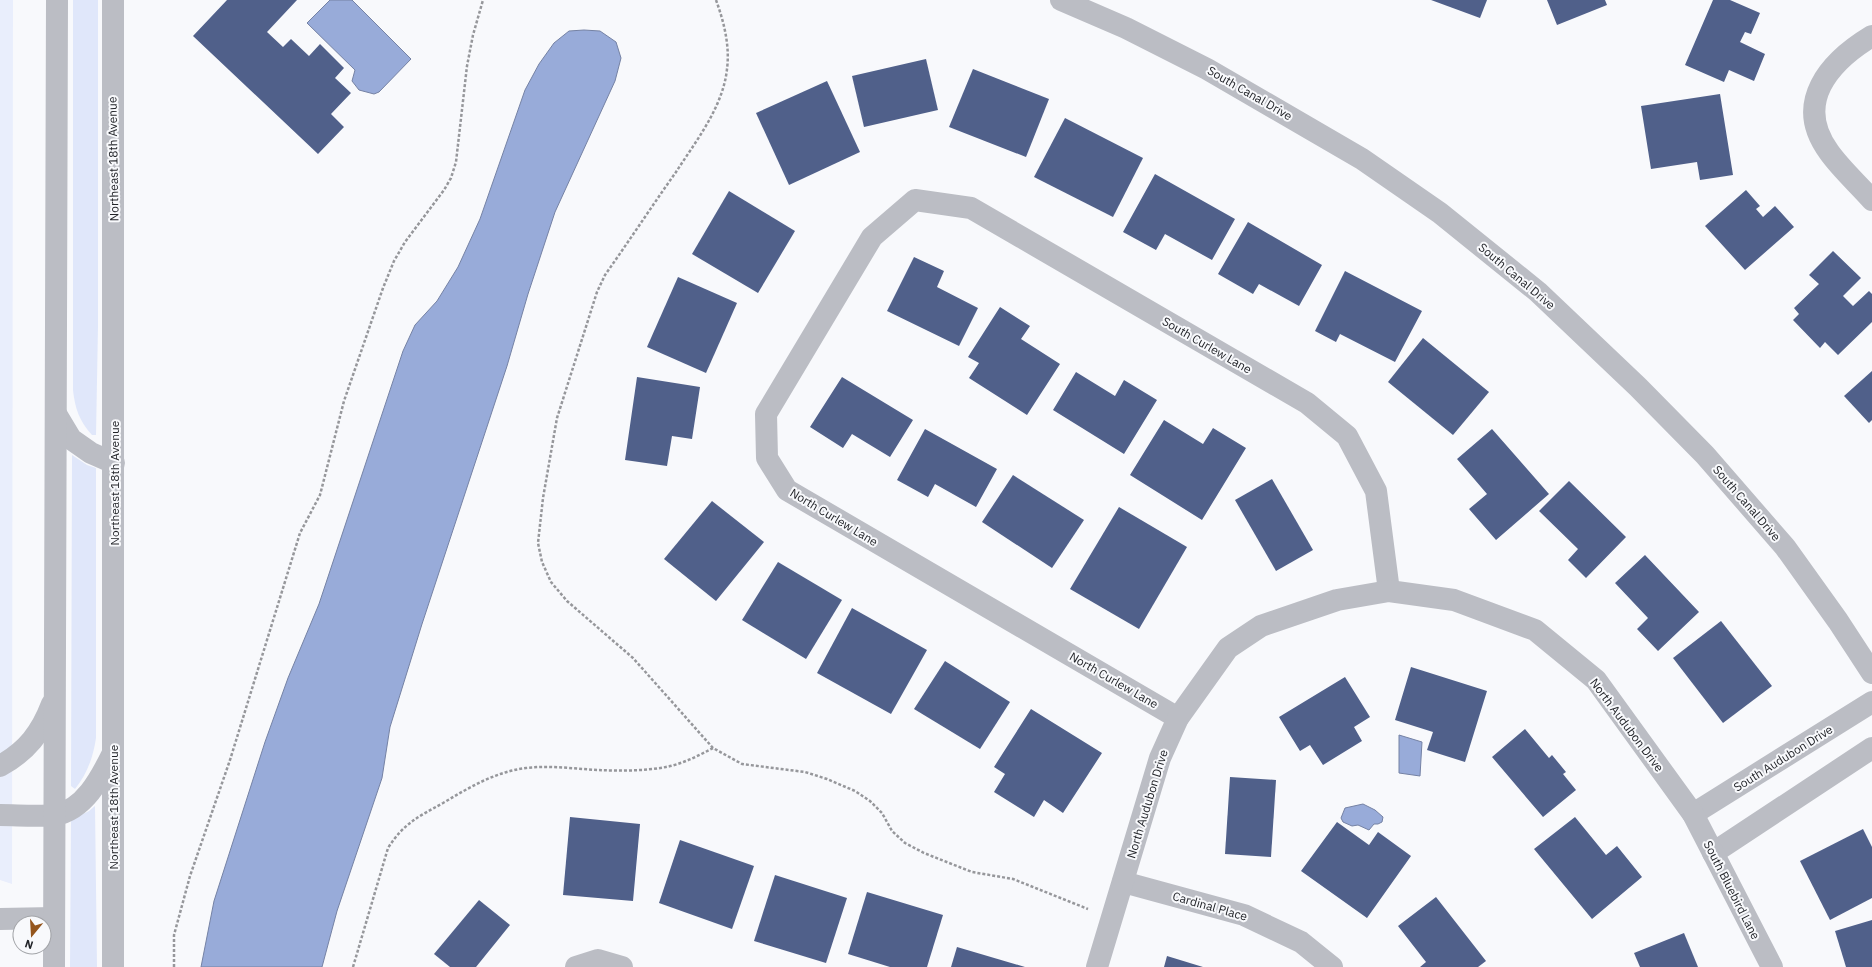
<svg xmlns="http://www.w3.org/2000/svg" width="1872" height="967" viewBox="0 0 1872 967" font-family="'IBM Plex Sans',sans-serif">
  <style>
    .built { fill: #e9eefc }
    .green { fill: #e0e7fa }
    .water { fill: #98abd9; stroke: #7582a4 }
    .building { fill: #50608a }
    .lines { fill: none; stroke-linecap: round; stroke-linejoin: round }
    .path { stroke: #96979b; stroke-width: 2.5; stroke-dasharray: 3 2; stroke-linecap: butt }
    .minor { stroke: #bbbdc4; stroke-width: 22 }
    .labels { text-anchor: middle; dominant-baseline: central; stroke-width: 4; stroke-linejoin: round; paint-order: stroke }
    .street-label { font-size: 12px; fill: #222429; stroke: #f8f9fc }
  </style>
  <rect width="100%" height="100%" fill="#f8f9fc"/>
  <!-- built -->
  <polygon class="built" points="0,0 13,0 12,884 0,880"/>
  <!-- green -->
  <g class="green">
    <path d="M 73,0 L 98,0 L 98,326 L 96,435 L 92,435 C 79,421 75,408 73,390 Z"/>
    <path d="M 72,455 L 87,465 L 96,468 L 96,738 C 93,758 87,774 75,789 L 71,786 Z"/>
    <polygon points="95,806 97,967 70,967 71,820 89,811"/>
  </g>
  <!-- water -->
  <g class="water">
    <polygon points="330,0 352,0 411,59 379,92 374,94 359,90 352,81 355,70 307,23"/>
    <polygon points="584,30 600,31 616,42 621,58 615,81 555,212 528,294 507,366 422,624 390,727 382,778 337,911 322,967 201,967 214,901 265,742 288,678 319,604 403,351 415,325 437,301 458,267 480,219 525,90 539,64 554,43 569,31"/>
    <polygon points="1399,735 1422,742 1420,776 1399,773"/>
    <polygon points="1363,804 1375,810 1383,817 1382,822 1378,824 1374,824 1369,830 1358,825 1352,826 1343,822 1341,818 1345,808"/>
  </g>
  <!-- building -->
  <g class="building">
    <polygon points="227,0 297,0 267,32 283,47 291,39 309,56 320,44 344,68 335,78 351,93 331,114 344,127 318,154 193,36"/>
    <polygon points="1431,0 1487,0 1480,18"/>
    <polygon points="1547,0 1605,0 1607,5 1557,25"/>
    <polygon points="1713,0 1730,0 1760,13 1751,34 1745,32 1740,42 1765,54 1754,81 1729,70 1724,82 1685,65"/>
    <polygon points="926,59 938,110 864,127 852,76"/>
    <polygon points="973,69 1049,99 1026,157 949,127"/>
    <polygon points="827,81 860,152 789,185 756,113"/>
    <polygon points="1720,94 1733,175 1700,180 1697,162 1651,169 1641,106"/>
    <polygon points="1065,118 1143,158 1113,217 1034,177"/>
    <polygon points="1155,174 1235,219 1212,260 1165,234 1156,250 1123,232"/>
    <polygon points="1746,190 1760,206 1756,209 1763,217 1775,206 1794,227 1745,270 1705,226"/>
    <polygon points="729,191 795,231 758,293 692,254"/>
    <polygon points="1248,222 1322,265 1299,306 1259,284 1253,294 1218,274"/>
    <polygon points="1833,251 1861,278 1843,296 1853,306 1869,291 1872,294 1872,322 1838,355 1825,342 1820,348 1793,320 1799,314 1794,308 1819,284 1809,275"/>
    <polygon points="914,257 944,271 937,287 978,308 959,346 887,311"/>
    <polygon points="1345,271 1422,311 1395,362 1340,334 1336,342 1315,331"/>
    <polygon points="678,277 737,303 706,373 647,347"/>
    <polygon points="1000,307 1030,326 1021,339 1060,364 1027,415 969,378 979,363 968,357"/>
    <polygon points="1423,338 1489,392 1453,435 1388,382"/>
    <polygon points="1872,371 1872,420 1869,423 1844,396"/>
    <polygon points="1076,372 1115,396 1124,380 1157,400 1124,454 1053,410"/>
    <polygon points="637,377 700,387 692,439 672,436 667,466 625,460"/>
    <polygon points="842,377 913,420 890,457 852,434 843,448 810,427"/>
    <polygon points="1164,420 1203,444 1213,428 1246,448 1202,520 1130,475"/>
    <polygon points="925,429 997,469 976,507 935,484 928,497 897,480"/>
    <polygon points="1492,429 1549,494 1496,540 1469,509 1487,494 1457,459"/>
    <polygon points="1013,475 1084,520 1052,568 982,522"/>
    <polygon points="1272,479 1313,550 1276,571 1235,500"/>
    <polygon points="1569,481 1626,537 1586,578 1568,560 1578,549 1539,511"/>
    <polygon points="712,501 764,542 716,601 664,559"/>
    <polygon points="1119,507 1187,547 1139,629 1070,589"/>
    <polygon points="1645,555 1699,612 1658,651 1637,629 1648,618 1615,583"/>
    <polygon points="778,562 842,600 806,659 742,620"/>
    <polygon points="852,608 927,650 891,714 817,673"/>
    <polygon points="1721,621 1772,686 1723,723 1673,658"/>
    <polygon points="945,661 1010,702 980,749 914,709"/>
    <polygon points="1411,667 1487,691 1465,762 1427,750 1433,732 1395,720"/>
    <polygon points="1345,677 1370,717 1354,727 1362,741 1323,765 1310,745 1300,751 1279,717"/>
    <polygon points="1031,709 1102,753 1063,813 1044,800 1034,817 994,792 1005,774 994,767"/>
    <polygon points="1525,729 1549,758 1552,755 1566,772 1563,774 1576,790 1543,817 1492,757"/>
    <polygon points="1230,777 1276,780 1271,857 1225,854"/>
    <polygon points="570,817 640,824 633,901 563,895"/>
    <polygon points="1575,817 1606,855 1617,846 1642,877 1592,919 1534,849"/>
    <polygon points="1337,822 1369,845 1378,832 1411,856 1367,918 1301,871"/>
    <polygon points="1863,829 1872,847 1872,898 1830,920 1800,861"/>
    <polygon points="680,840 754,866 732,929 659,903"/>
    <polygon points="775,875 847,898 826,963 754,941"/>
    <polygon points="867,892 943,915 927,967 890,967 848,954"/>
    <polygon points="1436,897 1486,961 1478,967 1420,967 1426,962 1398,926"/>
    <polygon points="479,900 510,925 476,967 450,967 434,954"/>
    <polygon points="1872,920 1872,967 1846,967 1835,931"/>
    <polygon points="1684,933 1698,967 1640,967 1634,953"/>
    <polygon points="957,947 1025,967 951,967"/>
    <polygon points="1167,956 1203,967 1164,967"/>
  </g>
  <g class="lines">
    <!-- path -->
    <g class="path">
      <path d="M 716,0 C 724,22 730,46 727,69 C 723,107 696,141 676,172 C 652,206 629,241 605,275 L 597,292 L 557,418 L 543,498 L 538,543 L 542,562 L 551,582 L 567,601 L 633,658 L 713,748 L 742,764 L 805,772 L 827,779 L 855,791 L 870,801 L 882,813 L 892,831 L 905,843 L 924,853 L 972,872 L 1013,879 L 1088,909"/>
      <polyline points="174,967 174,935 190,876 230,760 300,533 320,495 344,401 383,288 394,261 405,242 444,190 451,178 456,162 467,66 473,35 483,0"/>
      <path d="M 353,967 L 388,848 C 404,823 418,817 443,803 C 470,787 495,772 526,768 C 551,765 575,769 599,770 C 620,771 645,771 666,767 C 682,764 698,756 713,748"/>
    </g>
    <!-- minor -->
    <g class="minor">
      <polyline points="1061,0 1126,28 1207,69 1362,159 1440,213 1538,292 1638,387 1705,455 1785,547 1838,621 1872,673"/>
      <path d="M 1872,36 C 1829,62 1793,103 1829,152 C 1841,169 1858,184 1872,200"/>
      <polyline points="56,414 71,439 91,453 114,463"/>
      <polyline points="1178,718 787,490 767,458 766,414 872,237 915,200 971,208 1307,403 1347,436 1376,491 1389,591"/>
      <path d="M 0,766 C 27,751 41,733 52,704"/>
      <polyline points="1693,814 1872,702"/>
      <path d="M 0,815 C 17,815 39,817 55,815 C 84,810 100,779 112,755"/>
      <polyline points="1713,853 1872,748"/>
      <polyline points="1123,882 1244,915 1301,942 1332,967"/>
      <polyline points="0,919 54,918"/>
      <polyline points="54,967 57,0"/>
      <polyline points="113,967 113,0"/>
      <polyline points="576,967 598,960 622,967"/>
      <polyline points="1097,967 1160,758 1178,718 1228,648 1261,626 1337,600 1389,591 1454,600 1535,630 1596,680 1693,814 1772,967"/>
    </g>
  </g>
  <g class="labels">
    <!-- street labels -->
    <g class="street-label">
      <text transform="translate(1250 93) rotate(30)">South Canal Drive</text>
      <text transform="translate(113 159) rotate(-91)">Northeast 18th Avenue</text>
      <text transform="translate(1517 276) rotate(40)">South Canal Drive</text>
      <text transform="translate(1207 345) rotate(30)">South Curlew Lane</text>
      <text transform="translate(114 483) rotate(-90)">Northeast 18th Avenue</text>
      <text transform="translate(1747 503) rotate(49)">South Canal Drive</text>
      <text transform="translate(834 517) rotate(31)">North Curlew Lane</text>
      <text transform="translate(1114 680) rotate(30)">North Curlew Lane</text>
      <text transform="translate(1627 725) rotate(53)">North Audubon Drive</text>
      <text transform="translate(1783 758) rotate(-32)">South Audubon Drive</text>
      <text transform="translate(1147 804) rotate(-73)">North Audubon Drive</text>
      <text transform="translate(113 807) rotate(-90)">Northeast 18th Avenue</text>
      <text transform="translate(1732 890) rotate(63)">South Bluebird Lane</text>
      <text transform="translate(1210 906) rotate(16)">Cardinal Place</text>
    </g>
  </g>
  <!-- north arrow -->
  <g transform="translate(32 935) rotate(198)"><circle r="19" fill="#f8f9fc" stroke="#a2a4a8"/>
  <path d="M0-3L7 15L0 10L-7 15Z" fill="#94551d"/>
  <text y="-6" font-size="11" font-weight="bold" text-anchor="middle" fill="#222429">N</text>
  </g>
</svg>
